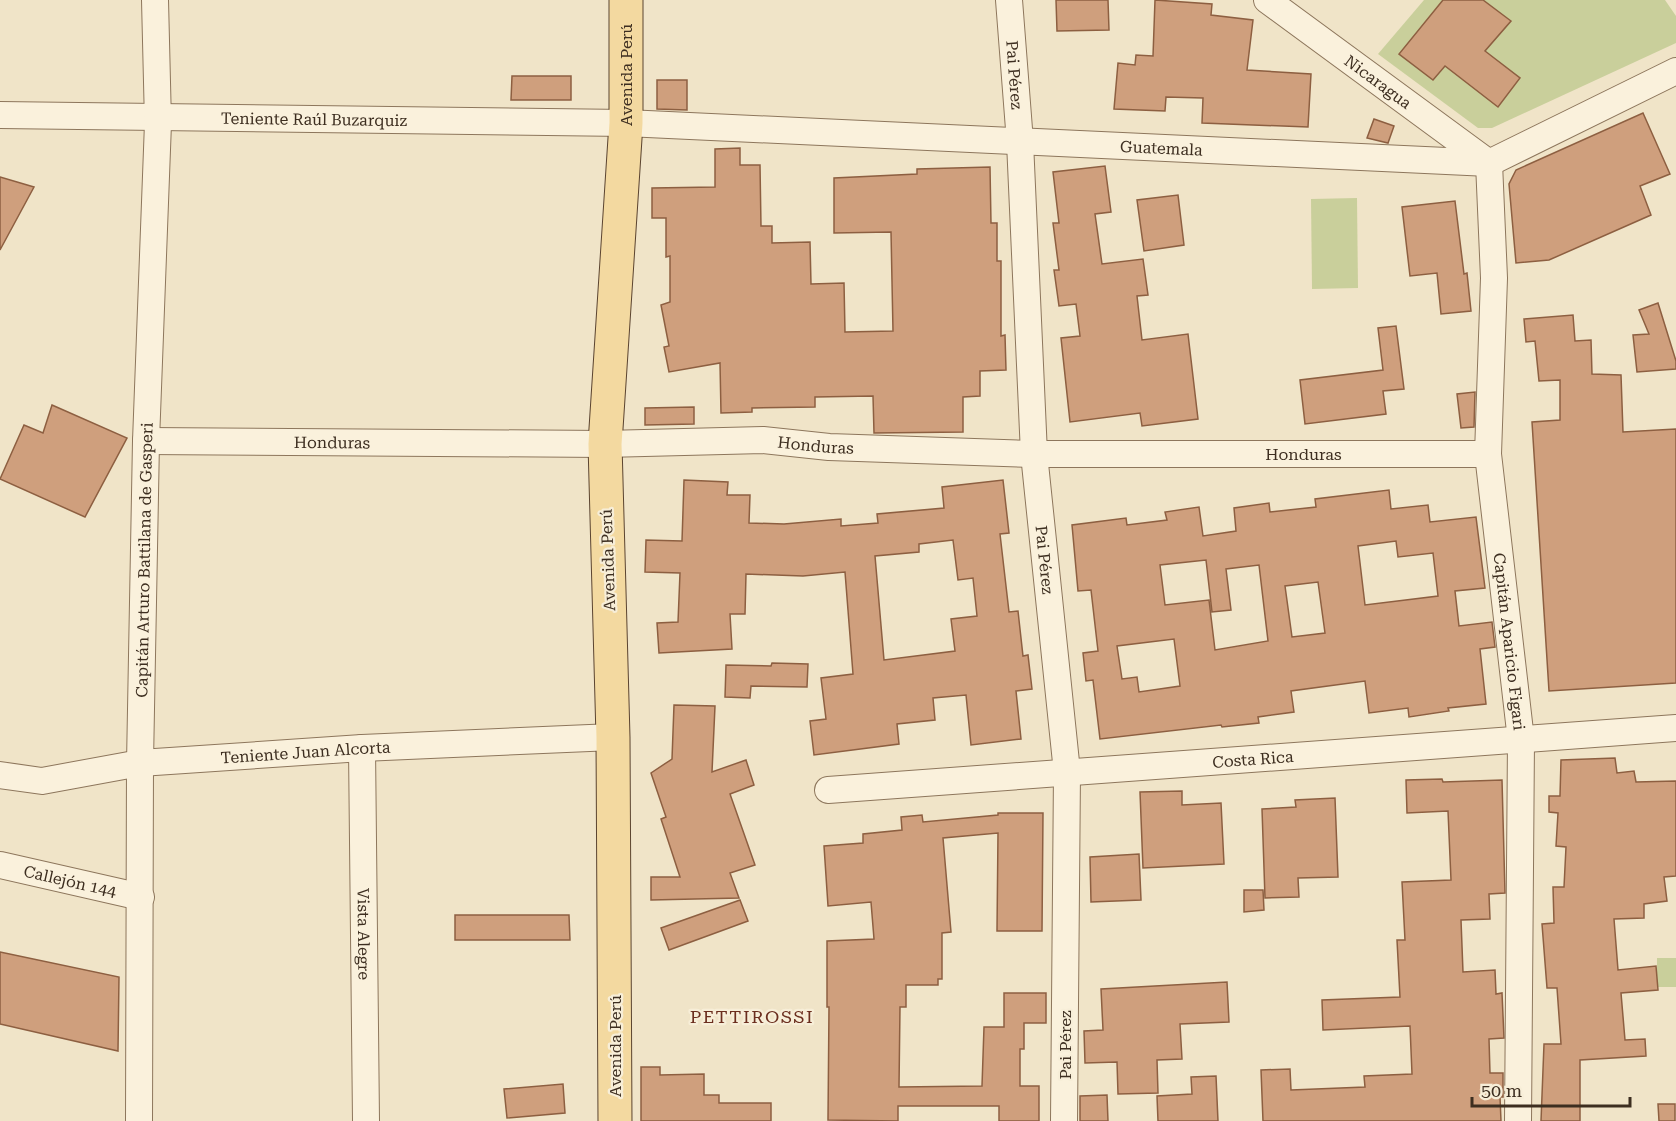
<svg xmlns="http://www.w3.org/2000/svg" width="1676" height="1121" viewBox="0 0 1676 1121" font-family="'Roboto Serif',serif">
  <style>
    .green { fill: #c9cf9b }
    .building { fill: #cf9f7d; stroke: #8d5f41; stroke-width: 1.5; fill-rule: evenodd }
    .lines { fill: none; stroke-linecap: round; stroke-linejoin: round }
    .minor-casing { stroke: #8d765c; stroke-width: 28 }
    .major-casing { stroke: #5b4430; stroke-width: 35 }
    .minor { stroke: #faf1dc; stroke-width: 26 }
    .major { stroke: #f3d9a0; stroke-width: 33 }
    .labels { text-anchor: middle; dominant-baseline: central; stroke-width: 4.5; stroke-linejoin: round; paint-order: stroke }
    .street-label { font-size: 16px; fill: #3d2e20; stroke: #f7eed8 }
    .neighbourhood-label { font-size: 18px; letter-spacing: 1.5px; fill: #6b2e1e; stroke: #f7eed8 }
  </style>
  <rect width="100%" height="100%" fill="#f0e4c8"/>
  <!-- green -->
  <g class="green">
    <polygon points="1424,0 1665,0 1676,16 1676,43 1492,128 1478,128 1378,54"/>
    <polygon points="1357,198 1358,288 1312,289 1311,199"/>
    <rect x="1657" y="958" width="19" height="29"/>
  </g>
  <!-- building -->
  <g class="building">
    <polygon points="1056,0 1108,0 1109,30 1057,31"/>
    <polygon points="1155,0 1212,4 1211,15 1253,20 1247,70 1311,74 1308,127 1202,123 1203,98 1166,97 1165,111 1114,109 1118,63 1135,65 1136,55 1153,56"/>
    <polygon points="1443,0 1483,0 1511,21 1485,51 1520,78 1498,107 1445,66 1433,80 1399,54"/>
    <polygon points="512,76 571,76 571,100 511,100"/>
    <polygon points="657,80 687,80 687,110 657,109"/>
    <polygon points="1643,113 1670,174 1640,186 1651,215 1549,260 1516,263 1509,184 1516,170"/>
    <polygon points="1374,119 1394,126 1388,143 1367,138"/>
    <polygon points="740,148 740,165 760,165 761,226 772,226 772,243 810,242 811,284 844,283 845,332 893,331 891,232 834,233 834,178 917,174 917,169 990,167 991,223 997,223 997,261 1001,261 1001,336 1005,335 1006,370 980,371 980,396 963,397 963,432 874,433 873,396 815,397 815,407 752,408 752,412 721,413 720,363 669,372 664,347 669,346 661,305 670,302 670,256 666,257 666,218 652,218 652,188 715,187 715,149"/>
    <polygon points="1105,166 1111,212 1095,214 1102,264 1143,259 1148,295 1137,296 1142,340 1188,334 1198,419 1142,426 1140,413 1070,422 1061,338 1080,336 1076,304 1059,306 1054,270 1059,270 1053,223 1059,223 1053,172"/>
    <polygon points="0,177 34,187 0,250"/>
    <polygon points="1178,195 1184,245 1144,251 1137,200"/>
    <polygon points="1455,201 1464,274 1467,273 1471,311 1441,314 1437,273 1410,276 1402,207"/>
    <polygon points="1658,303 1676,361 1676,369 1637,372 1633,335 1649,334 1639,310"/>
    <polygon points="1573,315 1575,341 1591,340 1592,374 1621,375 1623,432 1676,429 1676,683 1549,691 1532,422 1560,420 1560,380 1539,381 1535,341 1526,342 1524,319"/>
    <polygon points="1396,326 1404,389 1383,391 1386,414 1305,424 1300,380 1383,370 1378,328"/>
    <polygon points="1475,392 1474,427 1461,428 1457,394"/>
    <polygon points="52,405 127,438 85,517 0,479 24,425 43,433"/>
    <polygon points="694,407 694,424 645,425 645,408"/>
    <path d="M 684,480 L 728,482 L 727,495 L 750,495 L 749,523 L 784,524 L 841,519 L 841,526 L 878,523 L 877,514 L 944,508 L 942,487 L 1003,480 L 1009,533 L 1000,534 L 1009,612 L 1018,611 L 1023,656 L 1028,655 L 1032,689 L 1016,691 L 1021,739 L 971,745 L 966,695 L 933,698 L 935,720 L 897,724 L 899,744 L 814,755 L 810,721 L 826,719 L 821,678 L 853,674 L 845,572 L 803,576 L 746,574 L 745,614 L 730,614 L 732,649 L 659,653 L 657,623 L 678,622 L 680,573 L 645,572 L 646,540 L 682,541 ZM 953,540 L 958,580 L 973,578 L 977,616 L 951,619 L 955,651 L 884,660 L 875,556 L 919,552 L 919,544 Z"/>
    <path d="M 1389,490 L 1391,509 L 1428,505 L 1430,522 L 1476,517 L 1485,588 L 1455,591 L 1459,626 L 1492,622 L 1495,647 L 1480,649 L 1486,704 L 1448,708 L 1449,711 L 1409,717 L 1408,708 L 1369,713 L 1365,681 L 1291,691 L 1294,712 L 1258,717 L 1259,723 L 1222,727 L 1221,725 L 1100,739 L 1093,680 L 1086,681 L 1083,653 L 1098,651 L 1091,590 L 1078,591 L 1072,525 L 1126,518 L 1127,525 L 1167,520 L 1165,512 L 1199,507 L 1203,536 L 1236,531 L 1234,508 L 1269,503 L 1270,512 L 1316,507 L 1315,499 ZM 1396,541 L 1398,557 L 1433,553 L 1438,596 L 1365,605 L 1358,546 ZM 1206,560 L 1212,612 L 1231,610 L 1226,569 L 1259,565 L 1268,641 L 1215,650 L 1209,600 L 1165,605 L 1160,565 ZM 1318,582 L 1325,633 L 1292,637 L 1285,586 ZM 1174,639 L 1180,686 L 1139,692 L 1137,677 L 1122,679 L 1117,646 Z"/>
    <polygon points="772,663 808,664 807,687 751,686 750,698 725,697 726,665 771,666"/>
    <polygon points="674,705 715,706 712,772 746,760 754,785 730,794 755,865 730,873 739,898 651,900 651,877 680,877 661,819 666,817 651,773 672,759"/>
    <polygon points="1615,758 1617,773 1634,771 1636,782 1676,781 1676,876 1664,877 1667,901 1644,904 1644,918 1614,919 1618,970 1656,966 1658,990 1621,993 1625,1040 1645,1039 1646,1056 1580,1060 1580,1121 1541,1121 1544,1044 1561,1044 1557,988 1547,988 1542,924 1554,923 1553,887 1564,887 1566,847 1556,846 1558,813 1549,812 1549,796 1560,796 1561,760"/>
    <polygon points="1442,779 1443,782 1502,780 1505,893 1489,894 1490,919 1461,920 1463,972 1495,970 1496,994 1502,993 1504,1038 1489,1039 1490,1073 1503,1073 1503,1097 1500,1097 1501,1121 1263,1121 1261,1070 1290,1069 1291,1090 1365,1087 1364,1076 1412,1074 1410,1026 1323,1030 1322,1000 1400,997 1397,940 1405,940 1402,882 1451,880 1448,811 1407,813 1406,780"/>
    <polygon points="1182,791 1182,805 1221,803 1224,864 1143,868 1140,792"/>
    <polygon points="1335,798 1338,877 1298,878 1299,897 1265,898 1262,809 1296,807 1295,800"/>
    <polygon points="998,813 1043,813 1042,931 997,931 998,833 943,838 951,932 942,933 942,979 938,979 938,985 906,985 906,1007 900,1007 899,1087 982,1086 984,1027 1004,1027 1004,993 1046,993 1046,1023 1024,1023 1024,1049 1020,1049 1020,1086 1039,1086 1039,1121 999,1121 999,1106 898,1106 898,1121 828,1120 829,1007 827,1007 827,941 874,939 871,902 828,906 824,846 863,843 863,834 902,830 901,817 922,815 923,822 998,815"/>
    <polygon points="1139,854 1141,900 1091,902 1090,857"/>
    <polygon points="1244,890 1263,890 1264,910 1244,912"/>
    <polygon points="740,900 748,921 669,950 661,928"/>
    <polygon points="455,915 569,915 570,940 455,940"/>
    <polygon points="0,952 119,977 118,1051 0,1024"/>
    <polygon points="1227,982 1229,1022 1180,1024 1182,1059 1157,1060 1158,1093 1118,1094 1117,1062 1085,1063 1084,1031 1103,1030 1101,989"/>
    <polygon points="641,1067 660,1067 660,1075 704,1074 704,1095 719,1095 719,1103 771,1103 771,1121 641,1121"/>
    <polygon points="1216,1076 1218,1121 1158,1121 1157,1096 1192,1094 1191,1077"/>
    <polygon points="563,1084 565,1113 507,1118 504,1089"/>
    <polygon points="1107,1095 1108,1121 1080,1121 1080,1096"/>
    <polygon points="1658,1104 1675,1104 1675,1121 1659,1121"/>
  </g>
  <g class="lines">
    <defs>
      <g id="minor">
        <path id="s1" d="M 1009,0 L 1020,142 L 1034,454 L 1067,772 L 1064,1121"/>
        <path id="s2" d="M 1267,0 L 1489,163"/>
        <path id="s3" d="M 0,115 L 626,123 L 1489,163 L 1676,71"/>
        <path id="s4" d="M 1489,163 L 1494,278 L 1488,454 L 1521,740 L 1518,1121"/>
        <path id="s5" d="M 146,441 L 605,444 L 763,440 L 829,447 L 1034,454 L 1488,454"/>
        <path id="s6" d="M 362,748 L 366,1121"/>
        <path id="s7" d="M 0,775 L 42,781 L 140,763 L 362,748 L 613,737"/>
        <path id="s8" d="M 828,790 L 1676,728"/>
        <path id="s9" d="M 0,865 L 141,897"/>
        <path id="s10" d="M 139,1121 L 140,763 L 146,441 L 158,123 L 155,0"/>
      </g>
      <g id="major">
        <path id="s11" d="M 615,1121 L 613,737 L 605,444 L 626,123 L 626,0"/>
      </g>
    </defs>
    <!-- minor casing -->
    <use href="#minor" class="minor-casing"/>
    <!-- major casing -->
    <use href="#major" class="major-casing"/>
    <!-- minor -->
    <use href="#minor" class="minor"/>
    <!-- major -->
    <use href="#major" class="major"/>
  </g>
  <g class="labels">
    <!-- street labels -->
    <g class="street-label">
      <text stroke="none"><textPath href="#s11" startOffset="1047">Avenida Perú</textPath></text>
      <text stroke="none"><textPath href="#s1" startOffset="75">Pai Pérez</textPath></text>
      <text stroke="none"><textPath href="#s2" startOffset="138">Nicaragua</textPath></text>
      <text stroke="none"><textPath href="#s3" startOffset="314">Teniente Raúl Buzarquiz</textPath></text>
      <text stroke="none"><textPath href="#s3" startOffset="1162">Guatemala</textPath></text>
      <text stroke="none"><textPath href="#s5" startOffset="186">Honduras</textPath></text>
      <text stroke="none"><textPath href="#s5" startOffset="670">Honduras</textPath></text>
      <text stroke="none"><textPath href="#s5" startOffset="1158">Honduras</textPath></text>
      <text stroke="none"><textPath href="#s10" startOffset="561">Capitán Arturo Battilana de Gasperi</textPath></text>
      <text transform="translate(608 560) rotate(-92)">Avenida Perú</text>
      <text stroke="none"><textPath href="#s1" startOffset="561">Pai Pérez</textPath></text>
      <text stroke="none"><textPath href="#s4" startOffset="480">Capitán Aparicio Figari</textPath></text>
      <text stroke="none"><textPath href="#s7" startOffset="308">Teniente Juan Alcorta</textPath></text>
      <text stroke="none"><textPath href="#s8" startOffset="426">Costa Rica</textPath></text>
      <text stroke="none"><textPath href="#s9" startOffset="72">Callejón 144</textPath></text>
      <text stroke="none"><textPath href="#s6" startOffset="186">Vista Alegre</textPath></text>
      <text transform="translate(1065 1045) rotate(-90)">Pai Pérez</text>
      <text transform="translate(615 1046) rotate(-90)">Avenida Perú</text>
    </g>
    <!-- neighbourhood labels -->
    <g class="neighbourhood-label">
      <text x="752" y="1016">PETTIROSSI</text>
    </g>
  </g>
  <!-- scale -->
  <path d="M1472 1097v9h158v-9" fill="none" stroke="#3d2e20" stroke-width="3"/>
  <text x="1481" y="1097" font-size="18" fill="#3d2e20" stroke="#f7eed8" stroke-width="4.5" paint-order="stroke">50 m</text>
</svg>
